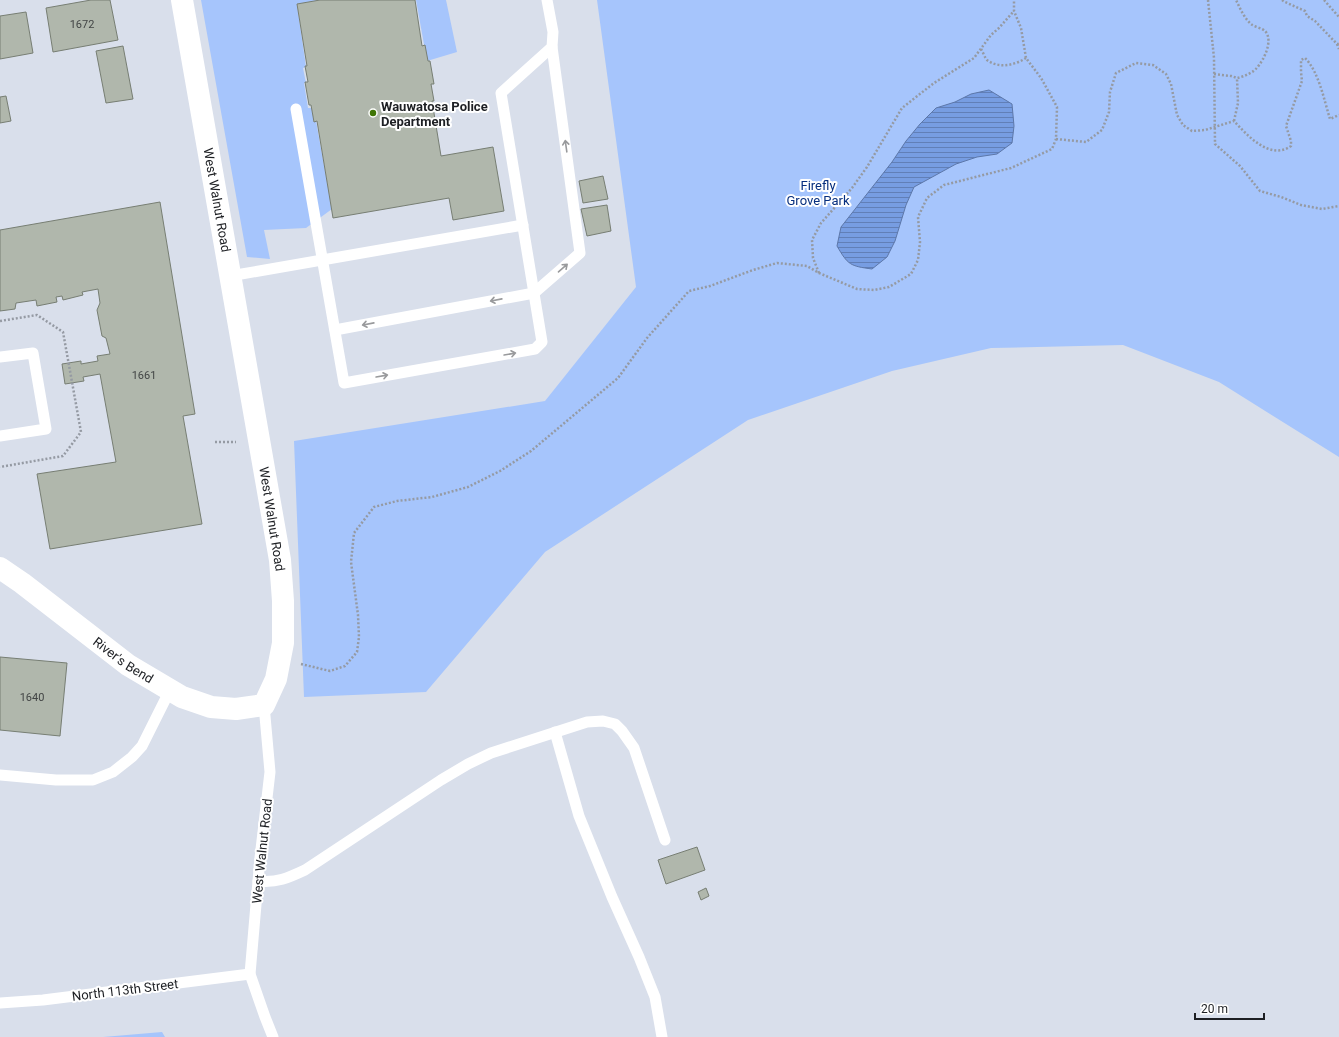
<svg xmlns="http://www.w3.org/2000/svg" width="1339" height="1037" viewBox="0 0 1339 1037" font-family="Roboto,sans-serif">
  <style>
    .green { fill: #a6c5fc }
    .water { fill: url(#water-rules); stroke: #5c77a9 }
    .building { fill: #b0b7ac; stroke: #777e73 }
    .lines { fill: none; stroke-linecap: round; stroke-linejoin: round }
    .path { stroke: #959aa3; stroke-width: 2.5; stroke-dasharray: 2 2; stroke-linecap: butt }
    .service { stroke: #fff; stroke-width: 11 }
    .minor { stroke: #fff; stroke-width: 22 }
    .oneway { stroke: #999a9c }
    .poi-dot { fill: #407606; stroke: #fff; stroke-width: 1.5 }
    .labels { text-anchor: middle; dominant-baseline: central; stroke-width: 4; stroke-linejoin: round; paint-order: stroke }
    .number-label { font-size: 11px; fill: #424545 }
    .poi-label { font-size: 13px; font-weight: bold; fill: #1d1f23; stroke: #fff; text-anchor: start }
    .park-label { font-size: 13px; fill: #072f7e; stroke: #fff }
    .street-label { font-size: 13px; fill: #1d1f23; stroke: #fff }
  </style>
  <defs>
    <pattern id="water-rules" width="6" height="5" patternUnits="userSpaceOnUse"><rect width="6" height="5" fill="#779de2"/><path d="M0 2.5h6" fill="none" stroke="#617fb7"/></pattern>
  </defs>
  <rect width="100%" height="100%" fill="#d9dfeb"/>
  <!-- green -->
  <g class="green">
    <polygon points="201,0 323,0 297,4 306,67 303,68 306,83 304,83 308,108 312,108 314,122 316,121 332,209 306,228 264,230 270,259 247,257"/>
    <polygon points="416,0 446,0 457,52 427,61"/>
    <polygon points="597,0 1339,0 1339,457 1219,382 1123,345 991,348 892,371 748,420 545,552 426,692 304,697 294,441 545,401 636,287"/>
    <polygon points="162,1032 165,1037 103,1037"/>
  </g>
  <!-- water -->
  <path class="water" d="M 989,90 L 1012,104 L 1014,126 L 1012,143 L 997,154 L 977,157 L 956,164 L 914,187 L 906,205 L 895,241 L 887,257 L 872,269 C 850,266 848,265 837,246 L 841,227 L 892,162 L 906,141 L 920,124 L 936,108 L 955,102 L 971,94 Z"/>
  <!-- building -->
  <g class="building">
    <polygon points="91,0 110,0 118,40 53,52 46,8"/>
    <polygon points="320,0 415,0 422,46 425,45 428,61 430,61 434,84 431,84 434,101 432,101 441,156 493,147 504,211 453,220 449,198 333,218 317,121 314,122 311,105 309,105 305,82 308,82 305,66 307,66 297,4"/>
    <polygon points="26,12 33,53 0,59 0,16"/>
    <polygon points="123,46 133,99 106,103 96,51"/>
    <polygon points="6,96 11,121 0,123 0,97"/>
    <polygon points="603,176 608,199 583,203 579,181"/>
    <polygon points="160,202 195,414 183,416 202,524 50,549 37,474 116,462 100,374 83,377 84,381 65,384 62,364 81,361 81,364 98,361 97,356 110,354 106,338 102,336 97,310 100,303 98,289 82,292 83,295 63,300 62,296 56,297 57,302 37,306 36,300 16,303 15,309 0,311 0,230"/>
    <polygon points="607,205 611,231 587,236 581,209"/>
    <polygon points="0,657 67,663 60,736 0,730"/>
    <polygon points="697,847 705,870 666,884 658,860"/>
    <polygon points="706,888 709,896 701,900 698,892"/>
  </g>
  <g class="lines">
    <!-- path -->
    <g class="path">
      <polyline points="1208,0 1214,58 1215,144 1240,166 1260,191 1281,197 1301,205 1322,209 1339,206"/>
      <polyline points="1282,0 1285,2 1305,11 1307,16 1315,21 1337,44 1339,44"/>
      <polyline points="1324,0 1339,17"/>
      <polyline points="1337,44 1339,49"/>
      <path d="M 981,49 C 983,52 985,58 987,60 C 999,69 1015,65 1026,58"/>
      <path d="M 1214,74 L 1231,76 L 1237,78 C 1242,77 1247,75 1252,72 C 1261,67 1275,41 1265,31 C 1262,28 1255,27 1251,24 C 1244,18 1240,8 1236,0"/>
      <polyline points="1234,121 1238,103 1237,78"/>
      <path d="M 1056,139 L 1086,142 L 1102,130 L 1109,112 L 1110,92 L 1116,73 L 1136,63 L 1153,65 L 1166,74 L 1171,84 L 1177,115 L 1183,125 L 1192,131 L 1205,130 L 1234,121 C 1247,135 1270,161 1291,146 L 1291,141 L 1286,126 L 1302,81 L 1301,72 L 1301,60 L 1305,58 C 1319,72 1324,100 1330,119 L 1339,115"/>
      <polyline points="819,273 813,258 812,240 821,223 852,188 867,167 902,108 934,83 974,58 991,35 999,28 1014,11"/>
      <polyline points="0,321 37,315 63,332 81,432 63,456 0,467"/>
      <polyline points="215,442 236,442"/>
      <polyline points="301,664 330,671 345,666 357,652 359,637 358,615 351,562 354,533 374,507 397,501 432,497 468,487 500,471 531,451 618,378 647,338 689,291 710,286 753,270 777,263 807,266 819,273 857,289 874,290 889,287 911,274 918,260 920,242 918,217 927,198 944,185 1011,168 1052,149 1056,139 1057,107 1041,78 1026,58 1021,28 1014,11 1014,0"/>
    </g>
    <!-- service -->
    <g class="service">
      <polyline points="296,109 344,383 535,349 542,342 501,93 552,47 553,32 547,0"/>
      <polyline points="230,276 523,225"/>
      <polyline points="335,330 534,293 580,253 552,47"/>
      <polyline points="0,357 33,353 46,429 0,436"/>
      <polyline points="264,705 270,772 260,858 250,974 265,1017 273,1037"/>
      <polyline points="555,732 579,816 612,897 639,957 655,997 662,1037"/>
      <polyline points="0,775 56,780 93,780 113,772 132,757 142,746 170,690"/>
      <path d="M 258,881 C 277,883 288,878 305,870 L 441,780 L 468,764 L 491,753 L 587,722 L 603,721 L 615,724 L 622,731 L 634,748 L 665,840"/>
      <polyline points="0,1003 43,1000 250,974"/>
    </g>
    <!-- minor -->
    <path class="minor" id="s1" d="M 0,568 L 22,583 L 128,665 L 182,697 L 211,707 L 236,709 L 264,705 L 276,679 L 283,643 L 283,601 L 280,560 L 182,0"/>
  </g>
  <!-- one-way arrows -->
  <defs><path id="oneway-shaft" d="M-6 0H5M1.5-3L5.5 0L1.5 3" fill="none" stroke-width="1.6" stroke-linecap="round" stroke-linejoin="round"/></defs>
  <g class="oneway">
    <use href="#oneway-shaft" transform="translate(566 146) rotate(-98)"/>
    <use href="#oneway-shaft" transform="translate(563 268) rotate(-41)"/>
    <use href="#oneway-shaft" transform="translate(496 300) rotate(169)"/>
    <use href="#oneway-shaft" transform="translate(368 324) rotate(169)"/>
    <use href="#oneway-shaft" transform="translate(510 354) rotate(-10)"/>
    <use href="#oneway-shaft" transform="translate(382 376) rotate(-10)"/>
  </g>
  <!-- markers -->
  <circle class="poi-dot" cx="373" cy="113" r="4"/>
  <g class="labels">
    <!-- number labels -->
    <g class="number-label">
      <text x="82" y="24">1672</text>
      <text x="144" y="375">1661</text>
      <text x="32" y="697">1640</text>
    </g>
    <!-- poi labels -->
    <g class="poi-label">
      <text x="381" y="106">Wauwatosa Police<tspan x="381" dy="15">Department</tspan></text>
    </g>
    <!-- park labels -->
    <g class="park-label">
      <text x="818" y="185">Firefly<tspan x="818" dy="15">Grove Park</tspan></text>
    </g>
    <!-- street labels -->
    <g class="street-label">
      <text transform="translate(217 200) rotate(80)">West Walnut Road</text>
      <text transform="translate(272 519) rotate(81)">West Walnut Road</text>
      <text stroke="none"><textPath href="#s1" startOffset="154">River's Bend</textPath></text>
      <text transform="translate(262 851) rotate(-84)">West Walnut Road</text>
      <text transform="translate(125 990) rotate(-7)">North 113th Street</text>
    </g>
  </g>
  <!-- scale -->
  <path d="M1195 1013v6h69v-6" fill="none" stroke="#1d1f23" stroke-width="2"/>
  <text x="1201" y="1013" font-size="12" fill="#1d1f23" stroke="#ffffff" stroke-width="3" paint-order="stroke">20 m</text>
</svg>
